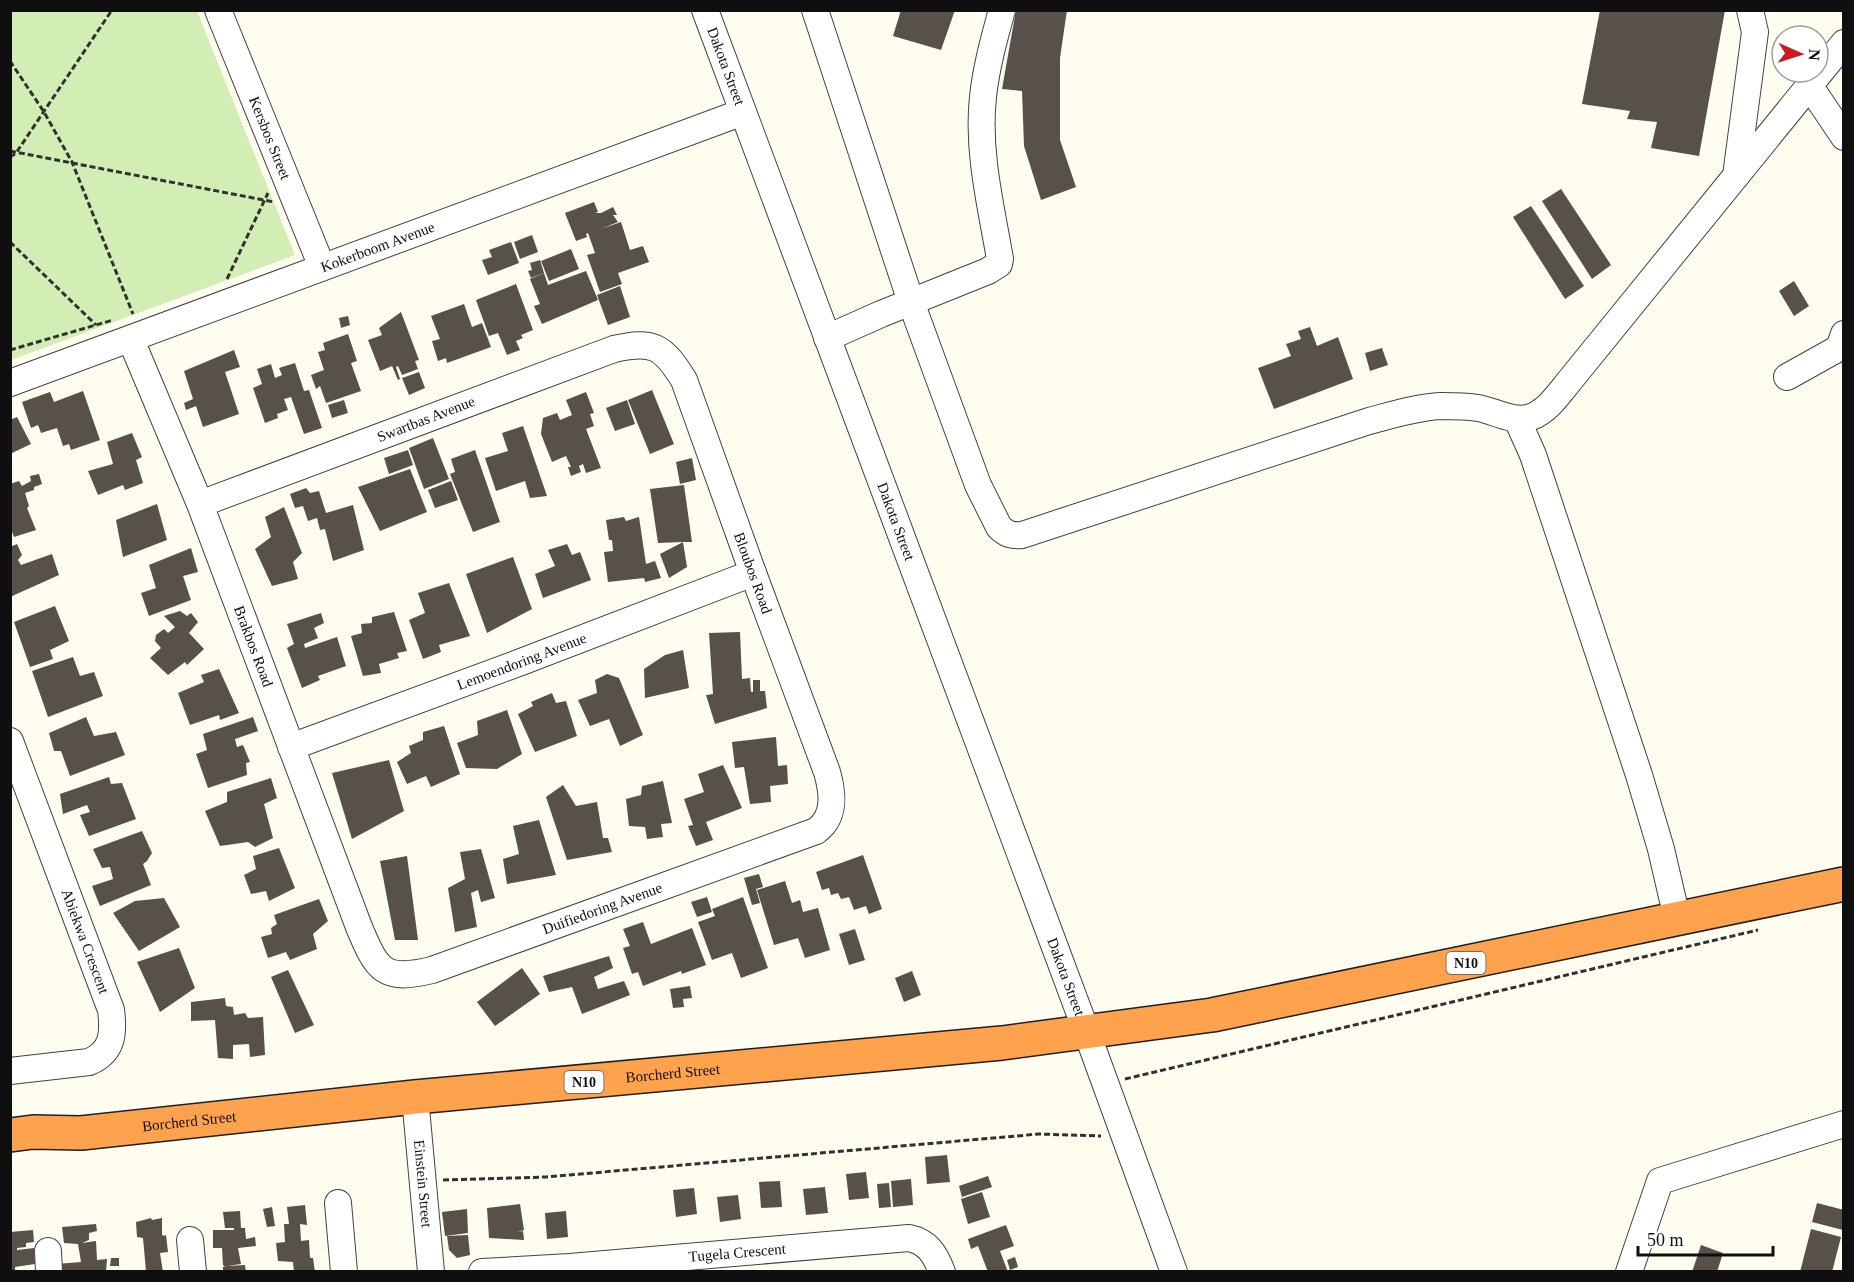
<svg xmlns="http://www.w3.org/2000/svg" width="1854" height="1282" viewBox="0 0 1854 1282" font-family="'Times New Roman',serif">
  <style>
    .green { fill: #d2eeb5 }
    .building { fill: #58504a }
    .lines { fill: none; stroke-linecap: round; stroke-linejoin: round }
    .minor-casing { stroke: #424242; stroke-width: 28 }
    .highway-casing { stroke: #202020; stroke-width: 36 }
    .path { stroke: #313131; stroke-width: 3; stroke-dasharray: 6 3; stroke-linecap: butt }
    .minor { stroke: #fff; stroke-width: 26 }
    .highway { stroke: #ffa24e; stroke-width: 33 }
    .labels { text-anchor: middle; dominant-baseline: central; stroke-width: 6; stroke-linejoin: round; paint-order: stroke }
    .shield { fill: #fff; stroke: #575757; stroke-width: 1.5 }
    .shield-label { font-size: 14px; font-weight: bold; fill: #0f0f0f }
    .street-label { font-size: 15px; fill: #0f0f0f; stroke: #fff }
  </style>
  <rect width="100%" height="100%" fill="#fffcf0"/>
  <!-- green -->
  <polygon class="green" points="11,10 197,11 295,255 11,360"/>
  <!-- building -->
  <g class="building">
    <polygon points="901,10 955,10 941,50 893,36"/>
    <polygon points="1016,10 1067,10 1060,58 1060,140 1076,187 1041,200 1024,146 1022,91 1002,89"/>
    <polygon points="1600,10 1725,10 1699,156 1651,148 1657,122 1627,119 1630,111 1582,104"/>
    <polygon points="1561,189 1611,265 1592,279 1542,201"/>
    <polygon points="594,202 598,212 595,213 601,213 613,207 617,215 613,215 618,222 601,229 621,222 630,250 643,246 649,262 618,273 622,284 600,292 587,255 595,253 588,233 586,234 587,237 576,241 565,213"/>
    <polygon points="1531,206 1584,286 1565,299 1513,217"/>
    <polygon points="532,235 538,252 520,259 514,242"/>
    <polygon points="511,242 519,263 488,275 482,260 492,257 489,250"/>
    <polygon points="571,249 579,269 549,281 541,261"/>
    <polygon points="540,260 544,273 531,278 528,271 532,270 530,263"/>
    <polygon points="586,271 598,300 542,324 534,306 540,304 530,279 544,273 548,285"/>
    <polygon points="1794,281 1809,306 1794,316 1779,291"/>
    <polygon points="516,284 533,330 521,335 523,338 516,341 520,350 507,355 498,333 489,336 476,300"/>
    <polygon points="620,286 630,317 608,325 597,295"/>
    <polygon points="464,304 472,327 482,323 491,347 447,363 446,358 438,361 432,341 440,339 431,316"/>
    <polygon points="401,312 419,360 415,361 418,369 402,375 398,366 396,367 400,379 398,380 392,366 380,371 368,340 382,335 379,328"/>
    <polygon points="348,316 350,325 341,328 339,318"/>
    <polygon points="1310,327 1317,346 1338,337 1353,379 1274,409 1258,368 1291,356 1286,344 1301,339 1298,331"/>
    <polygon points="348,334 357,361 351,363 361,391 326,403 320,386 316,389 311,375 324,370 318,352 325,350 323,343"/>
    <polygon points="1382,348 1388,365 1370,371 1365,353"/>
    <polygon points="234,350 240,367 225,372 239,414 203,427 196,406 186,410 184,403 193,399 184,371"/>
    <polygon points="295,363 304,391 309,390 322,428 304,434 291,397 284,399 288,410 277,414 278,418 265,423 253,388 262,384 257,369 271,364 275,378 282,375 279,368"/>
    <polygon points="419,372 425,388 409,395 402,378"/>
    <polygon points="652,390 674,444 650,454 628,400"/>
    <polygon points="83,391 100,440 71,450 69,444 63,446 57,428 41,433 38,425 31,428 22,402 50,392 54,402"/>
    <polygon points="586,392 594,413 590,414 594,426 586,429 601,468 586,473 583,464 579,466 581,472 571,476 568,467 571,467 566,456 552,462 541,434 543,418 557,413 560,420 572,415 566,400"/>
    <polygon points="344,400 348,413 332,418 328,405"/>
    <polygon points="627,400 635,424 615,431 606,408"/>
    <polygon points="17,417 31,444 10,454 10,420"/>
    <polygon points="523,426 547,496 530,498 525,481 496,491 485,458 508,451 502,433"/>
    <polygon points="132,433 142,457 136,460 143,483 125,490 123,485 98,495 88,471 113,464 107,442"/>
    <polygon points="433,438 449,479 424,489 409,448"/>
    <polygon points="408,450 413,465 389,474 384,458"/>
    <polygon points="475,450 500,522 473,532 450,474 455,472 451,459"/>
    <polygon points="692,458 696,480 680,484 676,462"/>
    <polygon points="410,469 427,512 380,531 358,487"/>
    <polygon points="39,474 42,484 34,487 34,490 25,493 29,506 27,508 36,530 14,537 12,532 10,533 10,484 19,481 22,486 31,481 30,476"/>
    <polygon points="451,481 458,500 435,508 428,490"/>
    <polygon points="684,485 692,542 683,542 687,567 669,578 660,554 683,542 658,543 650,489"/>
    <polygon points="306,488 310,493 319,491 326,513 353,505 364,550 333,561 325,529 320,530 317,518 308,521 303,506 295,508 290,494"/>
    <polygon points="157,504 167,540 123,557 116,520"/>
    <polygon points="284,507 302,553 293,562 298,579 272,586 255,549 271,537 265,517"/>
    <polygon points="624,517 626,521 639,517 646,564 655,561 661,578 645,582 644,578 608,582 604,552 613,551 612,540 609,540 606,520"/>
    <polygon points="17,544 22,555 18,560 21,565 52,554 59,575 10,597 10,547"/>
    <polygon points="567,544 572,555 580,552 591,580 543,598 535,574 555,566 548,550"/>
    <polygon points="191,548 198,572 183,576 191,600 149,616 141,593 156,588 149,565"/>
    <polygon points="513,557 532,609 487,633 466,574"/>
    <polygon points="449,583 470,636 439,645 441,652 423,659 409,620 425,613 418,593"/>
    <polygon points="55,606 69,641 50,650 53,659 30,667 14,622"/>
    <polygon points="180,611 187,616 191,613 198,622 189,633 204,649 187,665 185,662 168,675 150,658 161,648 155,641 156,635 164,629 168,633 175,627 164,616"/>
    <polygon points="394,612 407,651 397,653 399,658 379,664 381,673 363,676 351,636 362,633 361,624 372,623 372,617"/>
    <polygon points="321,613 324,623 314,628 318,638 304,644 305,648 337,637 346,666 318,676 320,680 302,688 287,648 294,644 287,624"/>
    <polygon points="740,632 742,679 750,678 751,692 753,692 753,680 760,680 760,691 765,691 767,708 715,724 706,695 713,694 709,633"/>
    <polygon points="683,650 689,688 645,698 644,669 665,655"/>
    <polygon points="73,657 80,676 94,672 103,696 48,717 32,671"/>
    <polygon points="219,669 239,713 220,720 219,715 190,725 178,693 204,682 201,675"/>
    <polygon points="607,674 619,678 643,735 620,746 609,719 590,726 578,700 597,693 595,680"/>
    <polygon points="552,693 556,703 566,701 577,736 535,752 518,714 533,706 531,702"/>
    <polygon points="507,710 522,754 497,769 466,768 457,743 478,735 477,721"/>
    <polygon points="86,717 94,736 116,732 125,755 70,776 61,751 54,751 49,733"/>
    <polygon points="253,717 258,731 235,739 237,747 243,745 250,762 246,763 247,775 208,788 196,754 207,750 203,734"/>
    <polygon points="444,726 460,774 431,787 426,776 407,784 397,762 411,753 409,746 423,740 423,732"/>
    <polygon points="776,737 778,766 787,765 788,784 770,786 771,802 750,804 744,767 735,768 732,742"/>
    <polygon points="389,760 404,811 352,839 332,773"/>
    <polygon points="723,765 742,808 706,822 713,840 696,846 688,826 693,825 684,799 704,792 698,774"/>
    <polygon points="109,777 111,784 122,783 136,819 89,836 80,815 90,812 87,805 63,814 60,794"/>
    <polygon points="271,778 277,798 264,804 273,838 255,847 248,842 220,846 205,811 227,802 227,792"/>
    <polygon points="663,781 672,823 661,824 663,837 647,839 645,827 629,826 626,799 641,795 642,786"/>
    <polygon points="563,785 576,806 597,802 603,838 608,838 612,852 567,860 546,797"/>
    <polygon points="539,820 556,875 507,884 503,859 519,854 513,826"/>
    <polygon points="142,831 152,853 147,861 143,864 151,885 100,906 92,886 113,879 110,867 102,868 93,849"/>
    <polygon points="279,848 295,888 269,901 266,891 251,894 244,875 256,869 253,856"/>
    <polygon points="481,849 495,898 481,902 478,890 471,893 477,927 455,932 448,888 465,879 460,852"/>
    <polygon points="863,855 882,909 869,914 866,906 854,910 849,897 841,899 838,893 831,895 829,888 822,890 816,872"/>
    <polygon points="407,856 418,940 395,940 380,861"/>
    <polygon points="759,874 763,887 756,889 760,903 752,905 744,878"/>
    <polygon points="785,881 792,903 800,900 803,912 818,908 830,950 805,958 798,938 774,945 757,890"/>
    <polygon points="707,897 712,912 697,917 691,902"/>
    <polygon points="743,897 768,968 741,978 732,953 712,960 698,922 715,916 712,909"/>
    <polygon points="164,898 180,927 139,951 113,913 135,901"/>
    <polygon points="319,899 328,921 313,934 317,949 290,960 286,952 268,958 261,937 272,934 271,928 277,924 274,915"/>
    <polygon points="643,922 651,944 692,928 706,965 682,974 681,971 643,986 638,972 632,974 623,948 630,946 623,929"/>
    <polygon points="855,929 865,960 849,965 839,934"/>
    <polygon points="179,948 195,988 160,1012 137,962"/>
    <polygon points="609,956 613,968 594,977 598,989 624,981 630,995 582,1014 572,987 549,992 543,976"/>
    <polygon points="522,968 540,994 495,1026 477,1002"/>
    <polygon points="288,970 314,1025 295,1033 271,977"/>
    <polygon points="912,971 921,995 904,1002 895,978"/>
    <polygon points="690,986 692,998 683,999 684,1007 673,1008 670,989"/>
    <polygon points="225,998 226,1006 233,1007 234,1015 245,1013 248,1018 263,1017 265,1055 250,1057 249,1044 233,1045 233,1059 218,1058 215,1020 191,1021 191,1002"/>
    <polygon points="947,1155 950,1182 927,1184 925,1157"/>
    <polygon points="866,1172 869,1198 849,1200 846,1174"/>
    <polygon points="988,1176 992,1187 962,1197 959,1186"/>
    <polygon points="911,1179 913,1205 893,1207 891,1181"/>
    <polygon points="780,1181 782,1207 761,1208 759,1182"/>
    <polygon points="889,1183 891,1207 879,1208 877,1184"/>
    <polygon points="825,1187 828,1213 806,1215 803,1189"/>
    <polygon points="694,1188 697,1214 676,1217 673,1190"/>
    <polygon points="982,1192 990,1217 968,1224 961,1199"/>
    <polygon points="738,1195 741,1219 720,1222 717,1197"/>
    <polygon points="1817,1203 1844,1210 1843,1230 1812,1222"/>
    <polygon points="520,1204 524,1230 517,1232 523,1231 524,1240 489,1238 487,1208"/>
    <polygon points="305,1205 307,1225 300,1224 301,1241 309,1240 310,1258 313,1258 315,1272 294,1272 293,1262 278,1261 276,1243 285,1242 284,1224 289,1224 287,1207"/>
    <polygon points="272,1207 275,1226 267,1227 263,1209"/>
    <polygon points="467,1209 468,1233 445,1236 442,1212"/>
    <polygon points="240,1211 241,1228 245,1228 246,1239 255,1237 256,1246 238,1248 241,1264 227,1266 245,1265 246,1272 223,1272 223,1267 225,1267 223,1265 222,1248 213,1248 213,1230 234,1230 234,1228 225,1228 223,1212"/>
    <polygon points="566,1211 568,1237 547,1239 545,1213"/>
    <polygon points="151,1218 152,1220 162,1218 162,1234 163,1236 166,1235 168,1252 160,1253 163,1272 146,1271 143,1238 137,1237 136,1222"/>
    <polygon points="96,1224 97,1231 89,1233 89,1240 82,1243 96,1241 97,1260 107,1259 106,1272 57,1272 56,1264 81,1262 78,1244 64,1243 62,1227"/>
    <polygon points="1006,1225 1014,1246 1000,1251 1008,1272 988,1272 978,1246 971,1249 968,1239"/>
    <polygon points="1811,1229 1841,1237 1832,1272 1800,1272"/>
    <polygon points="33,1230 34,1242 26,1243 26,1247 17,1248 17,1250 34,1248 35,1264 15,1267 15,1272 10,1272 10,1232"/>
    <polygon points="468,1235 470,1255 457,1258 449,1250 447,1236"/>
    <polygon points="1701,1245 1723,1253 1717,1272 1692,1272"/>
    <polygon points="1015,1257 1018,1267 1010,1270 1007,1260"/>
    <polygon points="111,1258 119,1258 119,1266 110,1266"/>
  </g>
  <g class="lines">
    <defs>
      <g id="minor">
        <path id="s1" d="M 218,10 L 322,267"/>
        <path id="s2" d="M 705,10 L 1087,1033 L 1174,1272"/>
        <path d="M 815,10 L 911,302 L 978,485 L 999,527 C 1006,534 1012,536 1022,535 L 1369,421 C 1392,415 1417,407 1441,406 C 1452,406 1466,406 1478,408 C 1495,411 1513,423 1531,417 C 1548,411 1560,392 1571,379 L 1844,43"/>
        <polyline points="1809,85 1844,137"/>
        <polyline points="1736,176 1755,32 1750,10"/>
        <path d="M 827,338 L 881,314 L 988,271 L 999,264 L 1000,259 C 991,206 977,151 983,97 C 986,68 994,39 1002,10"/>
        <path id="s3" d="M 131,340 L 200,504 L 359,927 C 377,970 383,982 432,970 L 816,831 C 836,817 833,793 827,772 L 753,573 L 684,380 C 663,346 653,340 614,349 L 200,504"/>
        <polyline points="1787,377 1839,348 1844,334"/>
        <path id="s4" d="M 10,383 L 743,112"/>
        <polyline points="1517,419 1533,455 1639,775 1661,849 1677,918"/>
        <path id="s5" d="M 10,741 L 111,1010 C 114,1033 113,1052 89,1062 L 10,1071"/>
        <path id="s6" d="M 291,747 L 521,662 L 753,573"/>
        <path id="s7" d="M 415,1097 L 431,1272"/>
        <polyline points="338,1203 344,1272"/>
        <polyline points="190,1240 193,1272"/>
        <polyline points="48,1251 49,1272"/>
        <path id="s8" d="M 482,1272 L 570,1267 L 909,1238 C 928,1242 935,1254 942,1272"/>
        <polyline points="1629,1272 1660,1181 1844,1124"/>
      </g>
      <g id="highway">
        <path id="s9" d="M 10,1135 L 33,1132 L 81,1133 L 415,1097 L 1002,1043 L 1212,1015 L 1844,884"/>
      </g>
    </defs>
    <!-- minor casing -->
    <use href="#minor" class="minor-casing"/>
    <!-- highway casing -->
    <use href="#highway" class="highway-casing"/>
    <!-- path -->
    <g class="path">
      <polyline points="10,61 44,112 72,162 133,314"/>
      <polyline points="10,151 274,202"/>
      <polyline points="10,157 16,153 112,10"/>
      <polyline points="10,242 96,325"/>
      <polyline points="227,279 268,193"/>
      <polyline points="10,350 113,320"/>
      <polyline points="1125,1079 1758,930"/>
      <polyline points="443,1180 546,1177 1039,1134 1101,1136"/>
    </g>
    <!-- minor -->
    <use href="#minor" class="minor"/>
    <!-- highway -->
    <use href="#highway" class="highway"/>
  </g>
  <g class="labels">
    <!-- shield labels -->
    <g class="shield">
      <rect x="1446.5" y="952" width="39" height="22" rx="4.5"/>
      <rect x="564.5" y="1071" width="39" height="22" rx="4.5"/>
    </g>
    <g class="shield-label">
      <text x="1466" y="963">N10</text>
      <text x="584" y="1082">N10</text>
    </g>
    <!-- street labels -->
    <g class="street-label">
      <text stroke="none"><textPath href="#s2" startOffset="60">Dakota Street</textPath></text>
      <text stroke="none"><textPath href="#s1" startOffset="138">Kersbos Street</textPath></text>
      <text stroke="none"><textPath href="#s4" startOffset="392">Kokerboom Avenue</textPath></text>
      <text transform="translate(426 419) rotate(-21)">Swartbas Avenue</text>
      <text stroke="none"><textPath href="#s2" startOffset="546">Dakota Street</textPath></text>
      <text transform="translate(753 573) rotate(70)">Bloubos Road</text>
      <text stroke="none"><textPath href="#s3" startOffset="330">Brakbos Road</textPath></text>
      <text stroke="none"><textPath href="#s6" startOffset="246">Lemoendoring Avenue</textPath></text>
      <text stroke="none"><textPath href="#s3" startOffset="910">Duifiedoring Avenue</textPath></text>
      <text stroke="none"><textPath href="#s5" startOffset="214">Abiekwa Crescent</textPath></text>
      <text stroke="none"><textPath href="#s2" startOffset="1032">Dakota Street</textPath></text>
      <text stroke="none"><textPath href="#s9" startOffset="666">Borcherd Street</textPath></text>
      <text stroke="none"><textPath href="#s9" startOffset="180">Borcherd Street</textPath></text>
      <text stroke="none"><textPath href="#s7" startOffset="87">Einstein Street</textPath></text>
      <text stroke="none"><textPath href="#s8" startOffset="256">Tugela Crescent</textPath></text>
    </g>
  </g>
  <!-- border -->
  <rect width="1854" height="1282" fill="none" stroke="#0f0f0f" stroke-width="24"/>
  <!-- north arrow -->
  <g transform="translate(1800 54) rotate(93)"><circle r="28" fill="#ffffff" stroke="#9f9f9f" stroke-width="1.5"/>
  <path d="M0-4.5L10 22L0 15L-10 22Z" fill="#cc191f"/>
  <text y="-9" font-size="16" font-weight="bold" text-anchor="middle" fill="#0f0f0f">N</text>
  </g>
  <!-- scale -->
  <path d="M1638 1246v9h135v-9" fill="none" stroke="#0f0f0f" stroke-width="3"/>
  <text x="1647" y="1246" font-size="18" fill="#0f0f0f" stroke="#ffffff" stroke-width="4.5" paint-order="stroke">50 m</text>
</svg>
